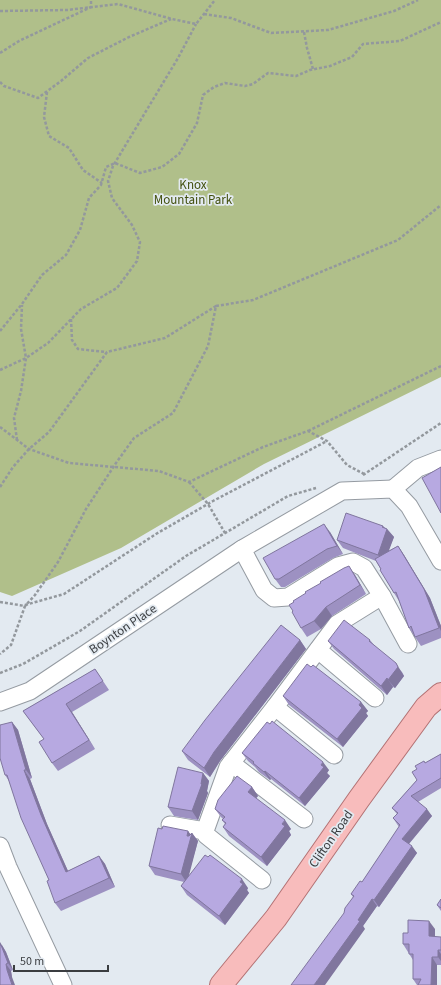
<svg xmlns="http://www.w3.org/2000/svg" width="441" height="985" viewBox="0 0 441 985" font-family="'Source Sans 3',sans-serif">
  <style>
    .green { fill: #b0bf8a }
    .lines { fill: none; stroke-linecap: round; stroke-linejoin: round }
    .minor-casing { stroke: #959ba2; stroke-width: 19 }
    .major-casing { stroke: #b37274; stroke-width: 24 }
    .path { stroke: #93989d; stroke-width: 2.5; stroke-dasharray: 3 2; stroke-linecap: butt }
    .minor { stroke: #fff; stroke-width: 17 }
    .major { stroke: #f8bcbc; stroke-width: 22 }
    .wall { fill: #9d91c2 }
    .shaded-wall { fill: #80769e }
    .building { fill: #b7a9e1; stroke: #80769e }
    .labels { text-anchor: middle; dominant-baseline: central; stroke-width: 3.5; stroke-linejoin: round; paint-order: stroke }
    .park-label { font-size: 13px; fill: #42500e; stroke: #e3eaf1 }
    .street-label { font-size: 13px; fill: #3a3d40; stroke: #e3eaf1 }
  </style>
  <rect width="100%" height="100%" fill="#e3eaf1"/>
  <!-- green -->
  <polygon class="green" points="0,0 441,0 441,377 264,464 121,548 12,596 0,592"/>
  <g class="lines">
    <defs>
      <g id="minor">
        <polyline points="393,489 418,468 441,459"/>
        <polyline points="242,549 264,590 274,598 288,597 338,566 353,562 364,568 382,596 408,644"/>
        <polyline points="318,650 375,698"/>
        <polyline points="0,702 30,691 242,549 342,491 393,489 409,506 441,561"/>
        <polyline points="275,707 334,755"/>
        <polyline points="231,763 304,819"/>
        <polyline points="170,825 205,831"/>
        <polyline points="0,846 8,867 63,985"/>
        <polyline points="262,880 206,835 205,831 228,767 275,707 337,624 382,596"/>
      </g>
      <polyline id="major" points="221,985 276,918 359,799 426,707 441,694"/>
    </defs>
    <!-- minor casing -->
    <use href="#minor" class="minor-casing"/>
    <!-- major casing -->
    <use href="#major" class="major-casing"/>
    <!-- path -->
    <g class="path">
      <polyline points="0,11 67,10 118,4 172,19 196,24 215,0"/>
      <polyline points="204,14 231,18 271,33 328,30 394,11 418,0"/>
      <polyline points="304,32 307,48 313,69"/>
      <polyline points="0,53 19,41 91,7 91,0"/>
      <polyline points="0,82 4,86 38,98 61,81 88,58 129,37 171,19"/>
      <polyline points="47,92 44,117 49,136 69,148 83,170 102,183"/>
      <polyline points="216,306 253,300 398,240 441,205"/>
      <polyline points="71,319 72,340 78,349 106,352"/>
      <polyline points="0,331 22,304 42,275 66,255 80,230 89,198 101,185 106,167 115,163 140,173 162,167 179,154 197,123 203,95 214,87 225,83 245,86 253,84 268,73 296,76 310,70 330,66 352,57 363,44 400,41 441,22"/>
      <polyline points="0,370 26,358 48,343 81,309 117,288 137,261 140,242 132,225 112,198 108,181 113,166 178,58 196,24"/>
      <polyline points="0,427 29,449 69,463 159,471 189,482 263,447 308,431 327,441 347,465 366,475"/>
      <polyline points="308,431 441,366"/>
      <polyline points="17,440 14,418 21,391 26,358 21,329 22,305"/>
      <polyline points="363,475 441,423"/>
      <polyline points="189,482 208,504 225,533"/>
      <polyline points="0,487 13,467 29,449 49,432 107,352 165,338 216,306 208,346 173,413 134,438 116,463 86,509 58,562 35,595 25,606"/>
      <polyline points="0,602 25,606 11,645 0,654"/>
      <polyline points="25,605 64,594 156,534 213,501 327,441"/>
      <polyline points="0,673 23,664 80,631 186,556 288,496 316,488"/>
    </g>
    <!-- minor -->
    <use href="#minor" class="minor"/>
    <!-- major -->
    <use href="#major" class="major"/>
  </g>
  <!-- wall -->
  <g class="wall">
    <polygon points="383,526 384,527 387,529 394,537 388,551 398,546 404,555 430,598 441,626 441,638 421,646 409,628 399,601 394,593 376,561 343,548 337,540"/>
    <polygon points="330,532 343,554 333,558 285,587 281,587 275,579"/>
    <polygon points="355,575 366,594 332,616 321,629 307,637 301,628"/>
    <polygon points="300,640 306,649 220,761 210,777 188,760 182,751"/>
    <polygon points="370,640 374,645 402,672 404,676 395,688 393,687 387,695 334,649 328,641"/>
    <polygon points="95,669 109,690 72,712 95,749 58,771 52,763 44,739 23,711"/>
    <polygon points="283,696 361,702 368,711 366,713 368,716 343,747 289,705"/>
    <polygon points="12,722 18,730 32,778 30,779 47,824 68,871 99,856 105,864 115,887 61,911 55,903 49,880 9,781 5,775"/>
    <polygon points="242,753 329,770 327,773 330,776 305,806 271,779 270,780 259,772 255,767 248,761"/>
    <polygon points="441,754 441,788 418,802 432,816 409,844 417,853 379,907 377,906 363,926 365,929 344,913 353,897 351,894 362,882 399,827 393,818 397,814 392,808 417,780 425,763"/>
    <polygon points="203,773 209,781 207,791 208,793 198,820 174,816 168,807"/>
    <polygon points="252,787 258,796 256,798 291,829 289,831 291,835 267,866 229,836 223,827 225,824 222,820 223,819 221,817 215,809"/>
    <polygon points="162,829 188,831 190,834 192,833 198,841 188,876 248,888 247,890 249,893 225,925 187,895 181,886 184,882 155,875 149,866"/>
    <polygon points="441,899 441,911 437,905"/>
    <polygon points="435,929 435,937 441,937 441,965 437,965 437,985 417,985 413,979 413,960 403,944 408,933"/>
    <polygon points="2,945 6,952 13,970 11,971 12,977 0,985"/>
  </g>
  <!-- shaded-wall -->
  <g class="shaded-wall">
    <polygon points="324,524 330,532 343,554 337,546"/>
    <polygon points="383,526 387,531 387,529 394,537 384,564 378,555"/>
    <polygon points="398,546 404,555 430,598 441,626 441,631"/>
    <polygon points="349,566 355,575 366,594 360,585"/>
    <polygon points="326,607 332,616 321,629 314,621"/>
    <polygon points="300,640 306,649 220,761 210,777 204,768 214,752"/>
    <polygon points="396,663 404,676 395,688 388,680"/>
    <polygon points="387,678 393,687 387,695 381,686"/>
    <polygon points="361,702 368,711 366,713 368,716 343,747 337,739"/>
    <polygon points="66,704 72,712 95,749 89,740"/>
    <polygon points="12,722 18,730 32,778 26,770"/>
    <polygon points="323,762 329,770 327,773 330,776 305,806 299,798"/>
    <polygon points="24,770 30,779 47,824 72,880 66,872 41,815"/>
    <polygon points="265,771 271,779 270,780 264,772"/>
    <polygon points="203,773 209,781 207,791 208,793 198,820 192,811"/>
    <polygon points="252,787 258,796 254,801 248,792"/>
    <polygon points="427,809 432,816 407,846 402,839"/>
    <polygon points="285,820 291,829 289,831 291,835 267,866 261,857"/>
    <polygon points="188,831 191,835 192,833 198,841 187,883 181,874"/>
    <polygon points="412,846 417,853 379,907 374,900"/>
    <polygon points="99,856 105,864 115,887 109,878"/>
    <polygon points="242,879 248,888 247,890 249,893 225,925 219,916"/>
    <polygon points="372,899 377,906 363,926 365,929 325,985 314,985"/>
    <polygon points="429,921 435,929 435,945 429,936"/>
    <polygon points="0,942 6,952 13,970 8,963 0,945"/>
    <polygon points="438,950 441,954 441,961 438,957"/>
    <polygon points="432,957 437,965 437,985 431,985"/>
    <polygon points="6,964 11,971 12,977 15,985 12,985 7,970"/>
  </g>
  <!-- building -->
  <g class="building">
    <polygon points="441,467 441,513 422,478"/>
    <polygon points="346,513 383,526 382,527 387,529 378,555 337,540"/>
    <polygon points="324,524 337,546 327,549 279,579 275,579 263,558"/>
    <polygon points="398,546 424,589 439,628 415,637 411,626 409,628 396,592 394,593 380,570 381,569 375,559"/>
    <polygon points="349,566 360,585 326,607 314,621 301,628 292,612 293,611 289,605 294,602 293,601 306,593 305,592 321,583 320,582 344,568"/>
    <polygon points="344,620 370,640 369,641 396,663 398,667 388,680 387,678 381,686 328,641"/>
    <polygon points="281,625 300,640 214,752 204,768 182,751 205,720"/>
    <polygon points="307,664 311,667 313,665 361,702 359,705 362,708 337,739 283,696"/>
    <polygon points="95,669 103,681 66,704 89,740 52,763 39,742 44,739 23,711"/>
    <polygon points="272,721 323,762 321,765 324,767 299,798 265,771 264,772 253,763 254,762 242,753 267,722 270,724"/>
    <polygon points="12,722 26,770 24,770 41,815 66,872 99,856 109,878 55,903 47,881 49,880 21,818 7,775 5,775 0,758 0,725"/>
    <polygon points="441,754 441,778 411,796 427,809 402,839 412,846 374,900 372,899 358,920 360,921 314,985 291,985 344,913 345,908 354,896 351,894 360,881 362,882 400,825 393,818 398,813 392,808 417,780 412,772 417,769 415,766 424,761 425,763"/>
    <polygon points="178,767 203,773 201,784 202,784 192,811 168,807"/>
    <polygon points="237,776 252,787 248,792 285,820 282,824 285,826 261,857 223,827 226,823 222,820 225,817 215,809 218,800"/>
    <polygon points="163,826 188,831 187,836 189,836 192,833 181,874 149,866 158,828 162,829"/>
    <polygon points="205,855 208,857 210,855 242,879 240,882 243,884 219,916 181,886"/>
    <polygon points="441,899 441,908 437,905"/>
    <polygon points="408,920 429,921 429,936 441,937 441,950 438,950 438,957 432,957 431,985 418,985 421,979 413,979 413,954 409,954 409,944 403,944 403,933 408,933"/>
    <polygon points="0,945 1,945 8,963 6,964 7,970 12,985 0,985"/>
  </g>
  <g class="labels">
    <!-- park labels -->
    <g class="park-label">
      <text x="193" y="185">Knox<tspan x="193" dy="15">Mountain Park</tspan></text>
    </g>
    <!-- street labels -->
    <g class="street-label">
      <text transform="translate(123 629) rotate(-34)">Boynton Place</text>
      <text transform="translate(331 839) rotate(-55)">Clifton Road</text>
    </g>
  </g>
  <!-- scale -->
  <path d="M14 965v6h94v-6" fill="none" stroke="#3a3d40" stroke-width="2"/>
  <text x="20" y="965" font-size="12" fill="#3a3d40" stroke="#e3eaf1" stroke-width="3" paint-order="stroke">50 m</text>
</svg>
